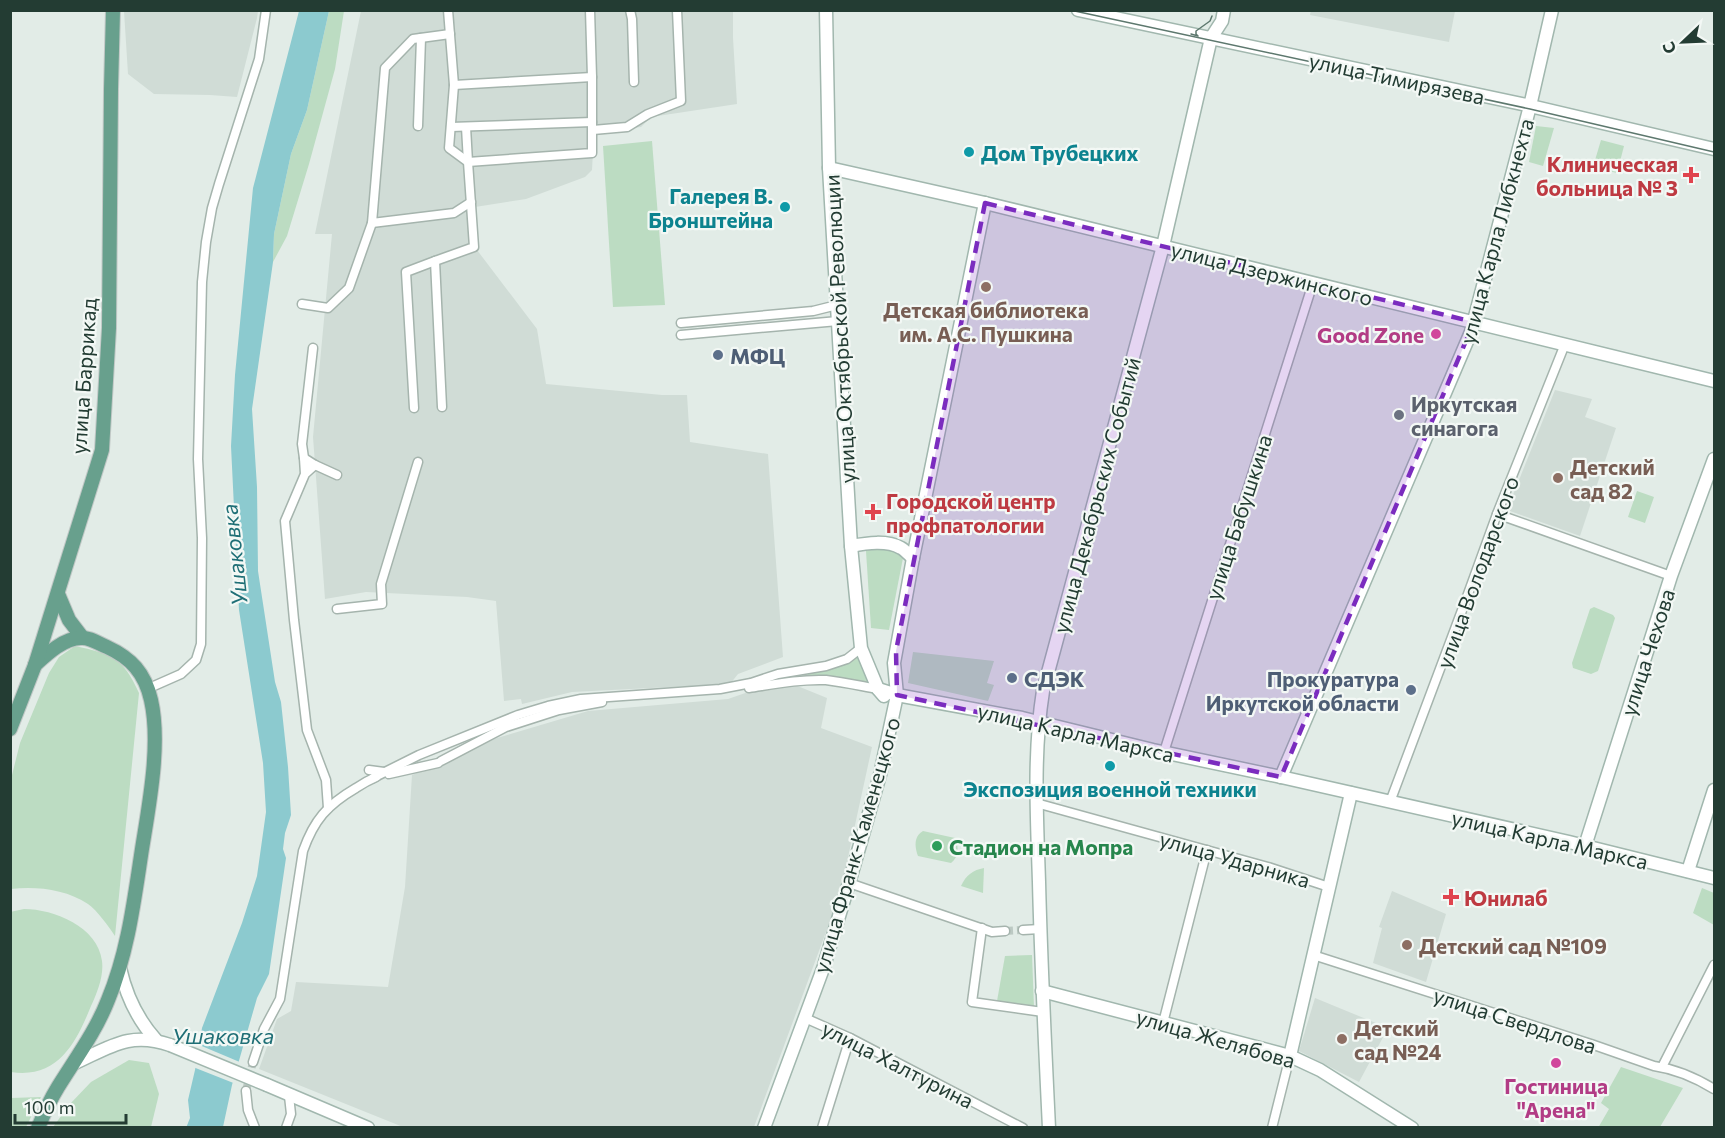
<svg xmlns="http://www.w3.org/2000/svg" width="1725" height="1138" viewBox="0 0 1725 1138" font-family="Commissioner,sans-serif">
  <style>
    .built { fill: #d0dcd6 }
    .green { fill: #bcdcc2 }
    .water { fill: #8ccacf }
    .pier { fill: #e2ece7 }
    .lines { fill: none; stroke-linecap: round; stroke-linejoin: round }
    .street-tunnel { stroke: #bcc9c3; stroke-width: 8; stroke-dasharray: 8 4; stroke-linecap: butt }
    .street-casing { stroke: #a5b4ad; stroke-width: 11 }
    .secondary-casing { stroke: #a1b7ae; stroke-width: 15 }
    .primary-casing { stroke: #c1c8c6; stroke-width: 16 }
    .street { stroke: #fff; stroke-width: 8 }
    .secondary { stroke: #fff; stroke-width: 12 }
    .primary { stroke: #68a08d; stroke-width: 14 }
    .tram { stroke: #5d786e; stroke-width: 1.5 }
    .secondary-bridge-casing { stroke: #a1b7ae; stroke-width: 15; stroke-linecap: butt }
    .secondary-bridge { stroke: #fff; stroke-width: 12 }
    .marked { fill: #7b2cbf; fill-opacity: 0.2; stroke: #7b2cbf; stroke-width: 4.5; stroke-dasharray: 12 8; stroke-linejoin: round }
    .culture-dot { fill: #0f9aa8; stroke: #f3f8f5; stroke-width: 2 }
    .health-dot { fill: #e0444e; stroke: #f3f8f5; stroke-width: 2 }
    .education-dot { fill: #8d6e63; stroke: #f3f8f5; stroke-width: 2 }
    .hotel-dot { fill: #d1479c; stroke: #f3f8f5; stroke-width: 2 }
    .service-dot { fill: #5c6f8a; stroke: #f3f8f5; stroke-width: 2 }
    .worship-dot { fill: #6b7280; stroke: #f3f8f5; stroke-width: 2 }
    .leisure-dot { fill: #2e9e5b; stroke: #f3f8f5; stroke-width: 2 }
    .labels { text-anchor: middle; dominant-baseline: central; stroke-width: 4.5; stroke-linejoin: round; paint-order: stroke }
    .street-label { font-size: 21px; fill: #233c33; stroke: #f3f8f5 }
    .culture-label { font-size: 21px; font-weight: bold; fill: #0d838f; stroke: #f3f8f5; text-anchor: start }
    .health-label { font-size: 21px; font-weight: bold; fill: #be3a42; stroke: #f3f8f5; text-anchor: start }
    .education-label { font-size: 21px; font-weight: bold; fill: #785e54; stroke: #f3f8f5; text-anchor: start }
    .hotel-label { font-size: 21px; font-weight: bold; fill: #b23c85; stroke: #f3f8f5; text-anchor: end }
    .service-label { font-size: 21px; font-weight: bold; fill: #4e5e75; stroke: #f3f8f5; text-anchor: start }
    .worship-label { font-size: 21px; font-weight: bold; fill: #5b616d; stroke: #f3f8f5; text-anchor: start }
    .leisure-label { font-size: 21px; font-weight: bold; fill: #27864d; stroke: #f3f8f5; text-anchor: start }
    .water-label { font-size: 22px; font-style: italic; fill: #1f6f76; stroke: #f3f8f5 }
  </style>
  <rect width="100%" height="100%" fill="#e2ece7"/>
  <!-- built -->
  <g class="built">
    <polygon points="1311,10 1455,10 1455,11 1449,42 1310,15"/>
    <polygon points="124,11 258,11 257,18 237,97 210,95 154,94 128,74"/>
    <polygon points="361,11 733,11 733,38 737,104 651,117 641,127 594,133 592,170 585,177 526,199 475,207 477,250 537,329 546,384 662,395 687,395 690,442 768,454 783,657 738,674 730,684 572,692 522,704 521,699 504,701 496,601 467,597 366,592 325,599 313,437 332,234 315,234"/>
    <polygon points="1555,390 1592,399 1585,417 1616,428 1580,536 1507,510"/>
    <polygon points="777,682 795,685 827,698 821,728 872,747 840,894 754,1127 403,1127 259,1069 277,1019 291,1011 296,982 388,987 405,887 412,775 497,738 588,711 728,699"/>
    <polygon points="1392,891 1446,914 1426,982 1373,963 1382,928 1379,927"/>
    <polygon points="1315,998 1388,1028 1359,1082 1299,1051"/>
  </g>
  <!-- green -->
  <g class="green">
    <polygon points="329,11 344,11 335,69 309,164 287,236 273,262 274,234 291,154 307,110"/>
    <polygon points="1536,126 1554,128 1543,166 1529,162"/>
    <polygon points="1601,140 1624,146 1617,173 1593,167"/>
    <polygon points="652,141 665,305 613,307 603,146"/>
    <polygon points="1637,491 1654,497 1645,523 1628,517"/>
    <path d="M 875,548 C 887,548 894,550 903,558 L 889,630 L 871,628 L 866,551 Z"/>
    <polygon points="1594,607 1613,615 1615,618 1598,671 1591,674 1573,668 1572,663 1590,609"/>
    <path d="M 75,646 C 111,654 123,657 139,693 L 115,936 C 109,927 97,910 88,904 C 66,889 35,886 11,889 L 11,779 L 20,743 L 49,673 L 59,657 Z"/>
    <polygon points="859,652 872,686 799,677 847,662"/>
    <polygon points="913,652 994,661 987,683 994,685 988,701 908,683"/>
    <path d="M 923,831 L 955,838 C 959,847 959,857 951,863 L 918,856 C 915,848 913,837 923,831 Z"/>
    <path d="M 984,868 L 983,893 L 961,886 C 966,875 973,870 984,868 Z"/>
    <polygon points="1702,888 1714,893 1714,925 1693,913"/>
    <path d="M 24,909 C 54,909 98,927 102,961 C 104,976 97,993 91,1006 C 76,1043 58,1079 11,1072 L 10,912 Z"/>
    <polygon points="1032,955 1034,1007 997,1001 1005,956"/>
    <polygon points="129,1060 149,1063 159,1094 151,1127 53,1127 70,1104 91,1082"/>
    <polygon points="1621,1067 1683,1088 1660,1127 1598,1128 1609,1109 1601,1103"/>
    <polygon points="41,1097 26,1127 11,1127 11,1098"/>
  </g>
  <!-- water -->
  <polygon class="water" points="299,11 329,11 307,110 291,154 274,234 273,262 252,409 257,487 258,571 275,682 281,702 288,767 291,815 285,833 283,849 286,858 269,974 257,998 232,1085 223,1127 186,1128 190,1118 188,1100 195,1070 202,1028 242,923 257,876 266,812 263,763 239,610 231,446 235,375 253,188"/>
  <!-- pier -->
  <polygon class="pier" points="197,1044 242,1063 236,1084 193,1067"/>
  <g class="lines">
    <!-- street-tunnel -->
    <g class="street-tunnel">
      <polyline points="1005,931 1023,930"/>
      <polyline points="246,1091 253,1062"/>
    </g>
    <defs>
      <g id="street">
        <polyline points="630,10 632,19 634,82"/>
        <polyline points="450,34 413,39 385,68 372,223 454,213 471,202"/>
        <polyline points="454,85 592,77"/>
        <polyline points="418,126 421,38"/>
        <polyline points="451,127 592,122"/>
        <polyline points="466,127 468,162 592,153 592,77 590,10"/>
        <polyline points="593,130 627,127 648,114 681,101 677,10"/>
        <polyline points="302,304 328,308 349,288 372,223"/>
        <polyline points="681,323 813,311 837,305"/>
        <polyline points="681,335 838,321"/>
        <polyline points="442,407 435,261 474,247 468,162 449,148 454,85 448,10"/>
        <polyline points="414,408 406,272 435,261"/>
        <polyline points="304,458 302,444 313,348"/>
        <polyline points="315,465 337,475"/>
        <polyline points="305,474 315,465 304,458 305,474 285,521 294,620 307,730 326,780 328,808"/>
        <polyline points="1497,514 1671,576"/>
        <polyline points="337,609 382,604 381,584 418,462"/>
        <path d="M 749,688 C 775,684 800,679 826,680 C 843,682 861,686 878,689"/>
        <polyline points="147,689 181,674 196,660 201,644 202,538 198,459 202,282 206,242 212,208 219,184 259,59 266,10"/>
        <polyline points="1164,752 1313,283"/>
        <polyline points="441,761 506,727 559,710 602,702"/>
        <polyline points="369,770 384,772"/>
        <polyline points="389,774 438,763"/>
        <polyline points="373,778 419,755 518,715 548,706 581,699 720,689 751,683 778,674 826,666 847,659 861,648"/>
        <polyline points="1390,802 1464,605 1497,514 1565,344"/>
        <polyline points="1036,803 1268,867 1329,887"/>
        <polyline points="849,883 992,932 1005,931"/>
        <polyline points="982,928 972,1002 1043,1012"/>
        <polyline points="1023,930 1040,929"/>
        <path d="M 1313,955 L 1591,1044 L 1654,1066 C 1675,1069 1696,1078 1714,1089"/>
        <polyline points="805,1018 850,1038 1023,1128"/>
        <polyline points="1163,1023 1207,850"/>
        <path d="M 253,1062 L 264,1029 L 280,999 L 303,851 C 314,820 327,805 356,788 C 362,784 369,780 376,777"/>
        <polyline points="1662,1067 1714,965"/>
        <polyline points="246,1091 248,1110 255,1128"/>
        <polyline points="286,1128 291,1114 289,1096"/>
        <polyline points="822,1128 850,1038"/>
        <polyline points="1272,1128 1290,1056"/>
      </g>
      <g id="secondary">
        <polyline points="826,10 829,168 851,546 861,648 878,689 884,696"/>
        <polyline points="1078,10 1522,104 1714,149"/>
        <polyline points="829,168 985,203 1714,381"/>
        <path d="M 851,546 C 867,543 887,540 901,548 C 905,550 909,555 913,558"/>
        <polyline points="878,689 897,695 1022,718 1153,750 1281,777 1569,842 1714,878"/>
        <polyline points="1281,777 1471,332 1530,106 1552,10"/>
        <polyline points="1585,846 1671,576 1714,459"/>
        <polyline points="1688,871 1714,790"/>
        <path d="M 120,968 C 126,995 137,1019 156,1040"/>
        <polyline points="1042,991 1290,1056 1320,1070 1412,1128"/>
        <polyline points="1290,1056 1351,793"/>
        <path d="M 75,1063 C 110,1047 130,1031 170,1045"/>
        <polyline points="267,1085 368,1128"/>
        <polyline points="764,1128 824,966 849,883 880,775 897,695 894,663 913,558 985,203"/>
        <path d="M 1049,1128 C 1045,1046 1041,964 1039,882 C 1037,818 1033,754 1043,691 L 1163,246 L 1211,38 L 1222,21 L 1224,10"/>
      </g>
      <g id="primary">
        <polyline points="58,594 69,620 82,637"/>
        <path d="M 35,665 C 47,654 64,638 81,638 C 90,637 99,644 107,647 C 131,658 145,673 151,700 C 161,744 149,805 142,849 C 134,901 128,952 108,1000 C 96,1031 76,1058 58,1087 C 50,1100 44,1113 38,1128"/>
        <polyline points="10,729 35,665 102,450 109,328 111,89 113,10"/>
      </g>
    </defs>
    <!-- street casing -->
    <use href="#street" class="street-casing"/>
    <!-- secondary casing -->
    <use href="#secondary" class="secondary-casing"/>
    <!-- primary casing -->
    <use href="#primary" class="primary-casing"/>
    <!-- street -->
    <use href="#street" class="street"/>
    <!-- secondary -->
    <use href="#secondary" class="secondary"/>
    <!-- primary -->
    <use href="#primary" class="primary"/>
    <!-- tram -->
    <g class="tram">
      <polyline points="1070,10 1530,109 1714,152"/>
      <polyline points="1191,34 1198,36 1196,34 1196,31 1210,21 1212,16"/>
    </g>
    <defs>
      <polyline id="secondary-bridge" points="170,1045 267,1085"/>
    </defs>
    <!-- secondary-bridge casing -->
    <use href="#secondary-bridge" class="secondary-bridge-casing"/>
    <!-- secondary-bridge -->
    <use href="#secondary-bridge" class="secondary-bridge"/>
  </g>
  <!-- marked area -->
  <path class="marked" d="M 985,203 L 1474,322 L 1281,777 L 897,695 L 896,651 Z"/>
  <!-- markers -->
  <g class="culture-dot">
    <circle cx="969" cy="152" r="6"/>
    <circle cx="785" cy="207" r="6"/>
    <circle cx="1110" cy="766" r="6"/>
  </g>
  <g class="health-dot">
    <path d="M1688 166h6v6h6v6h-6v6h-6v-6h-6v-6h6z"/>
    <path d="M870 503h6v6h6v6h-6v6h-6v-6h-6v-6h6z"/>
    <path d="M1448 888h6v6h6v6h-6v6h-6v-6h-6v-6h6z"/>
  </g>
  <g class="education-dot">
    <circle cx="986" cy="287" r="6"/>
    <circle cx="1558" cy="478" r="6"/>
    <circle cx="1407" cy="945" r="6"/>
    <circle cx="1342" cy="1039" r="6"/>
  </g>
  <g class="hotel-dot">
    <circle cx="1436" cy="334" r="6"/>
    <circle cx="1556" cy="1063" r="6"/>
  </g>
  <g class="service-dot">
    <circle cx="718" cy="355" r="6"/>
    <circle cx="1012" cy="678" r="6"/>
    <circle cx="1411" cy="690" r="6"/>
  </g>
  <circle class="worship-dot" cx="1399" cy="415" r="6"/>
  <circle class="leisure-dot" cx="937" cy="846" r="6"/>
  <g class="labels">
    <!-- street labels -->
    <g class="street-label">
      <text transform="translate(1397 78) rotate(12)">улица Тимирязева</text>
      <text transform="translate(1496 231) rotate(-75)">улица Карла Либкнехта</text>
      <text transform="translate(1272 273) rotate(14)">улица Дзержинского</text>
      <text transform="translate(839 329) rotate(-93)">улица Октябрьской Революции</text>
      <text transform="translate(83 376) rotate(-86)">улица Баррикад</text>
      <text transform="translate(1096 495) rotate(-75)">улица Декабрьских Событий</text>
      <text transform="translate(1238 517) rotate(-72)">улица Бабушкина</text>
      <text transform="translate(1477 572) rotate(-70)">улица Володарского</text>
      <text transform="translate(1647 652) rotate(-72)">улица Чехова</text>
      <text transform="translate(1076 732) rotate(13)">улица Карла Маркса</text>
      <text transform="translate(1550 839) rotate(13)">улица Карла Маркса</text>
      <text transform="translate(856 845) rotate(-74)">улица Франк-Каменецкого</text>
      <text transform="translate(1235 859) rotate(16)">улица Ударника</text>
      <text transform="translate(1515 1020) rotate(18)">улица Свердлова</text>
      <text transform="translate(1216 1038) rotate(16)">улица Желябова</text>
      <text transform="translate(898 1064) rotate(27)">улица Халтурина</text>
    </g>
    <!-- culture labels -->
    <g class="culture-label">
      <text x="981" y="152">Дом Трубецких</text>
      <text x="773" y="195" text-anchor="end">Галерея В.<tspan x="773" dy="24">Бронштейна</tspan></text>
      <text x="1110" y="788" text-anchor="middle">Экспозиция военной техники</text>
    </g>
    <!-- health labels -->
    <g class="health-label">
      <text x="1678" y="163" text-anchor="end">Клиническая<tspan x="1678" dy="24">больница № 3</tspan></text>
      <text x="886" y="500">Городской центр<tspan x="886" dy="24">профпатологии</tspan></text>
      <text x="1464" y="897">Юнилаб</text>
    </g>
    <!-- education labels -->
    <g class="education-label">
      <text x="986" y="309" text-anchor="middle">Детская библиотека<tspan x="986" dy="24">им. А.С. Пушкина</tspan></text>
      <text x="1570" y="466">Детский<tspan x="1570" dy="24">сад 82</tspan></text>
      <text x="1419" y="945">Детский сад №109</text>
      <text x="1354" y="1027">Детский<tspan x="1354" dy="24">сад №24</tspan></text>
    </g>
    <!-- hotel labels -->
    <g class="hotel-label">
      <text x="1424" y="334">Good Zone</text>
      <text x="1556" y="1085" text-anchor="middle">Гостиница<tspan x="1556" dy="24">"Арена"</tspan></text>
    </g>
    <!-- service labels -->
    <g class="service-label">
      <text x="730" y="355">МФЦ</text>
      <text x="1024" y="678">СДЭК</text>
      <text x="1399" y="678" text-anchor="end">Прокуратура<tspan x="1399" dy="24">Иркутской области</tspan></text>
    </g>
    <!-- worship labels -->
    <g class="worship-label">
      <text x="1411" y="403">Иркутская<tspan x="1411" dy="24">синагога</tspan></text>
    </g>
    <!-- leisure labels -->
    <g class="leisure-label">
      <text x="949" y="846">Стадион на Мопра</text>
    </g>
    <!-- water labels -->
    <g class="water-label">
      <text transform="translate(234 555) rotate(-96)">Ушаковка</text>
      <text x="223" y="1035">Ушаковка</text>
    </g>
  </g>
  <!-- border -->
  <rect width="1725" height="1138" fill="none" stroke="#233c33" stroke-width="24"/>
  <!-- north arrow -->
  <g transform="translate(1683 42) rotate(247)" stroke="#f3f8f5" stroke-width="4.5" paint-order="stroke">
  <path d="M0-4.5L10 22L0 15L-10 22Z" fill="#233c33"/>
  <text y="-9" font-size="16" font-weight="bold" text-anchor="middle" fill="#233c33">С</text>
  </g>
  <!-- scale -->
  <path d="M15 1114v9h111v-9" fill="none" stroke="#233c33" stroke-width="3"/>
  <text x="24" y="1114" font-size="18" fill="#233c33" stroke="#f3f8f5" stroke-width="4.5" paint-order="stroke">100 m</text>
</svg>
